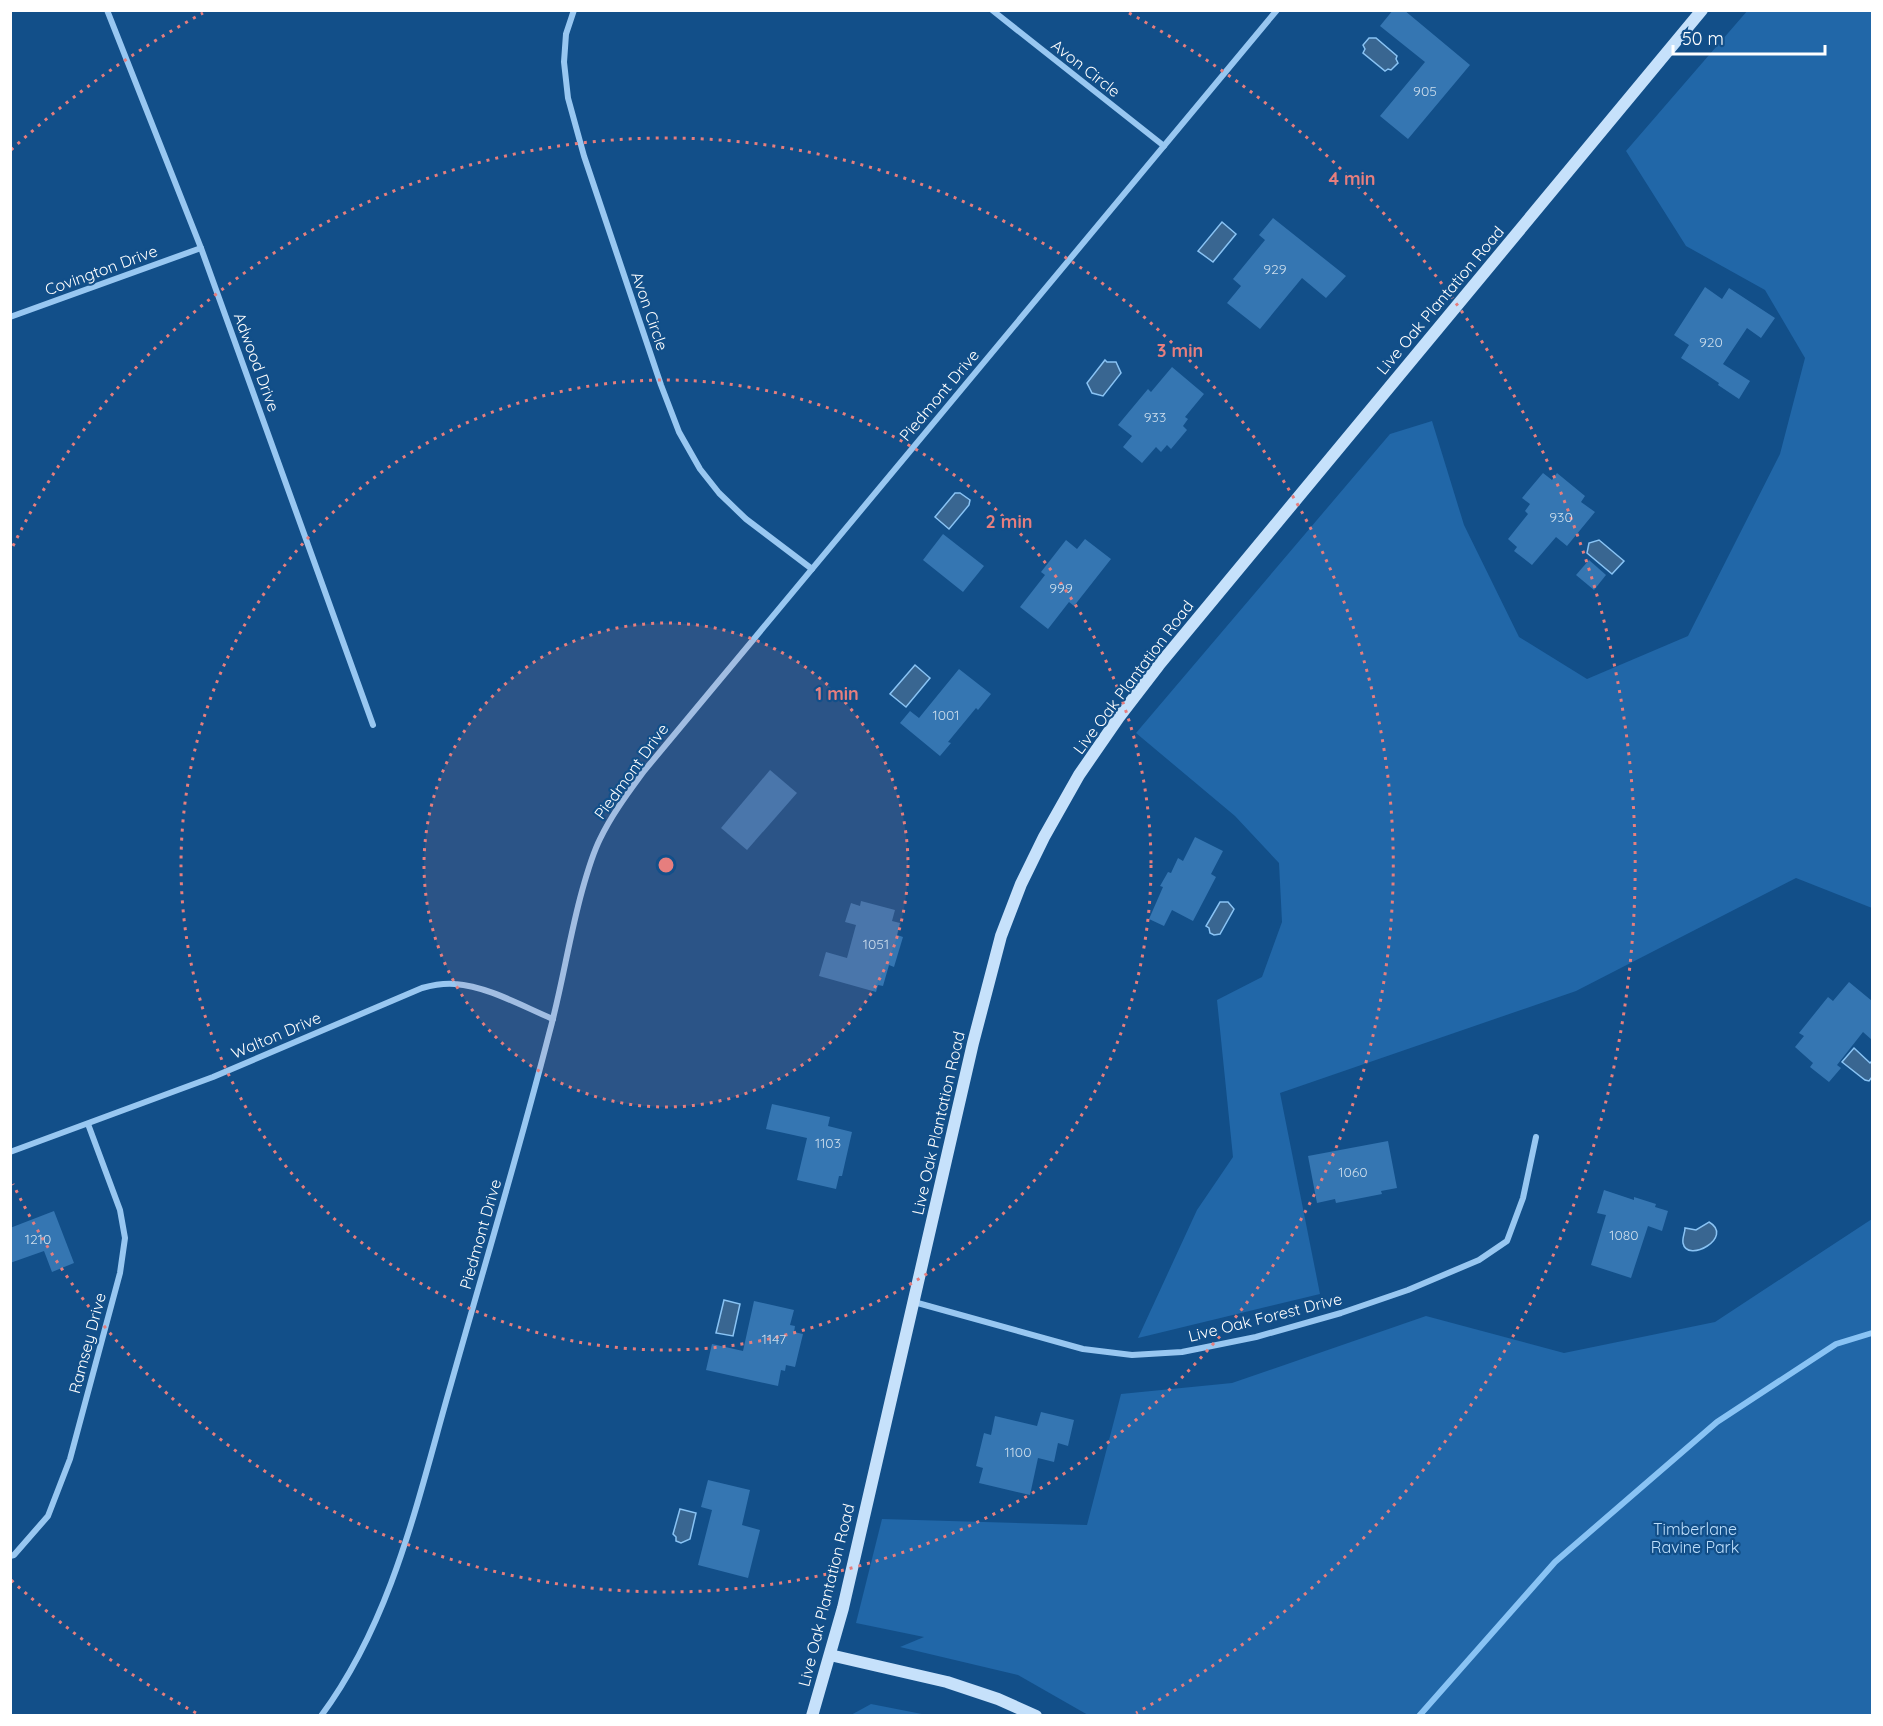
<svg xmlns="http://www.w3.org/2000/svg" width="1883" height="1726" viewBox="0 0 1883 1726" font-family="Quicksand,sans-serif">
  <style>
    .green { fill: #2167a8 }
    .water { fill: #396691; stroke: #89c3f4; stroke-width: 1.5 }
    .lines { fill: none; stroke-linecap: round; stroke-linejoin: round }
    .stream { stroke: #89c3f4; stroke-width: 6 }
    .building { fill: #3576b2 }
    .street { stroke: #98c7f1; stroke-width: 6 }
    .secondary { stroke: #c6e1fb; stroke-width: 12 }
    .ring { fill: none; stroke: #e67e7e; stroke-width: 3; stroke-dasharray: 3 6 }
    .labels { text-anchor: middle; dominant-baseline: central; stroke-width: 4.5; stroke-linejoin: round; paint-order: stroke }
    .number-label { font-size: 14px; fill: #ccddec }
    .street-label { font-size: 16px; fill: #fff; stroke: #124f89 }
    .park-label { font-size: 16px; fill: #bedffc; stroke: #124f89 }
    .centre { fill: #e67e7e; stroke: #124f89; stroke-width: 3 }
    .ring-label { font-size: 18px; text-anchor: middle; font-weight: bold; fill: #e67e7e; stroke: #124f89; stroke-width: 4.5; stroke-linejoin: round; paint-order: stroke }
  </style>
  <rect width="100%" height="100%" fill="#124f89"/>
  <!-- green -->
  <g class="green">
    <polygon points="1748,10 1872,11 1872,908 1796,878 1576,991 1280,1093 1320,1294 1138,1338 1197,1210 1233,1157 1217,1000 1262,977 1282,922 1279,863 1235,816 1136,733 1390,434 1432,421 1464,525 1519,637 1587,679 1688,636 1780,454 1805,358 1765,290 1686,246 1626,151"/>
    <polygon points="1872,1219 1872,1715 1088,1715 1018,1675 900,1647 924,1637 856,1623 882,1519 1087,1525 1121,1394 1232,1383 1426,1316 1564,1353 1715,1322"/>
    <polygon points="871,1704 927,1715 851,1715"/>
  </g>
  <!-- water -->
  <g class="water">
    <polygon points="1369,38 1376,38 1397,56 1396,59 1398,63 1391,70 1388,69 1385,71 1363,53 1365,49 1363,45"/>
    <polygon points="1222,222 1236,234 1213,262 1198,251"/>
    <polygon points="1105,360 1107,362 1116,362 1121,373 1103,396 1092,393 1087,383"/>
    <polygon points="955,493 960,493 970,500 969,505 949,529 935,517"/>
    <polygon points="1599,540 1624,561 1612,574 1587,553 1589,543"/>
    <polygon points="915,665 930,678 906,707 890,694"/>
    <polygon points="1220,902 1228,902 1234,909 1220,934 1214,935 1210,933 1209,928 1206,926"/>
    <polygon points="1854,1048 1870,1063 1872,1061 1872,1077 1869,1081 1865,1080 1842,1062"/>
    <path d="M 1709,1222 C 1735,1237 1687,1264 1683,1243 C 1682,1238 1685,1233 1685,1228 L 1696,1230 Z"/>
    <polygon points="724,1300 740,1304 733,1336 716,1333"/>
    <polygon points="680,1509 696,1513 690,1539 681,1543 676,1541 676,1537 673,1534"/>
  </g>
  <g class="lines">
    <!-- stream -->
    <polyline class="stream" points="1419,1716 1555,1562 1717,1422 1836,1344 1872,1333"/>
  </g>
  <!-- building -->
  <g class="building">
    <polygon points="1393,10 1404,10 1470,65 1408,139 1380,116 1425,62 1380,26"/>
    <polygon points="1273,218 1346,276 1326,298 1302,278 1260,329 1227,303 1241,286 1233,279 1265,240 1259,235"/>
    <polygon points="1705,287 1722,299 1729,288 1775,318 1761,338 1747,328 1723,364 1750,381 1739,399 1718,385 1719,383 1681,358 1689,345 1674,335"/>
    <polygon points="1172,367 1204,394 1185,417 1188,419 1183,426 1187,430 1171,449 1167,445 1161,452 1156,447 1142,463 1123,447 1132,436 1118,425 1148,389 1151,392"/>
    <polygon points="1543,473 1552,480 1557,473 1585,496 1581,502 1595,512 1567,546 1556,537 1532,565 1514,551 1517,547 1508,539 1528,514 1525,511 1530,504 1522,498"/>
    <polygon points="943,534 984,566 963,592 923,560"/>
    <polygon points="1085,539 1111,559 1074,606 1069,602 1048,629 1020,607 1045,575 1041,572 1066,540 1077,549"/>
    <polygon points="1589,560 1606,575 1594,590 1576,575"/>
    <polygon points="959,669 991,694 978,710 976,708 948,742 951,743 940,756 900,723 910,711 919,718"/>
    <polygon points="770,770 797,793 747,850 721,828"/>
    <polygon points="1195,837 1223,851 1211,874 1216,877 1193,921 1172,910 1164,926 1149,919 1163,887 1160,886 1168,872 1171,873 1178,858 1183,861"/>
    <polygon points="861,901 895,910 892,921 900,923 897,935 903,937 894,967 889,965 883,986 878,985 876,992 819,976 826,952 847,958 856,925 845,922 851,903 860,906"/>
    <polygon points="1849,982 1872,1001 1872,1040 1863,1032 1837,1065 1841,1068 1829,1082 1810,1067 1813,1063 1795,1047 1804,1036 1799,1033 1828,997 1833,1001"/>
    <polygon points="772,1104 830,1117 828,1126 852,1132 842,1176 839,1176 836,1189 797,1180 807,1138 766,1129"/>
    <polygon points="1388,1141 1397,1188 1381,1191 1382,1194 1336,1203 1335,1199 1317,1203 1308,1156"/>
    <polygon points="1604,1190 1634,1200 1634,1197 1656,1204 1655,1207 1668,1211 1662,1231 1648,1226 1631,1278 1591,1265 1606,1215 1597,1213"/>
    <polygon points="54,1211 74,1263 52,1272 44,1251 10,1263 10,1228"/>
    <polygon points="754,1301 794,1310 790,1325 795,1326 794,1332 803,1334 795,1367 786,1365 785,1371 781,1370 778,1386 706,1370 712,1344 743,1351"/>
    <polygon points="1041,1412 1074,1420 1068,1446 1058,1443 1054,1462 1038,1458 1030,1495 979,1483 983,1468 976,1466 984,1433 991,1435 995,1416 1037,1426"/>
    <polygon points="708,1480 750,1490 742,1525 760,1530 748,1578 698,1565 712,1510 701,1507"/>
  </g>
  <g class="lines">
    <!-- street -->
    <g class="street">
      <polyline points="107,10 201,248 373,725"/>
      <polyline points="574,10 566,34 564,62 568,98 584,156 661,385 679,432 700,469 719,493 746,519 812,569"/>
      <polyline points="992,10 1164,146"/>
      <polyline points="10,317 201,248"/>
      <path d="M 10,1152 L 213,1077 L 422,988 C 433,985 444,983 455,984 C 487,986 524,1007 553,1019"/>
      <polyline points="914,1302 1083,1349 1132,1355 1182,1352 1256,1337 1341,1313 1408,1290 1479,1260 1507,1241 1523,1198 1536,1137"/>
      <polyline points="10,1556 14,1555 48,1516 70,1459 120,1273 125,1238 120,1210 88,1124"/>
      <path d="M 321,1716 C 393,1619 418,1498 451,1384 C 484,1267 519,1151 549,1034 C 562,987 569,938 582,891 C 587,873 592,855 600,839 C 612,814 628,793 644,771 L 1277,10"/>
    </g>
    <!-- secondary -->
    <g class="secondary">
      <polyline points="830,1655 947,1682 998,1699 1036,1716"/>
      <polyline points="812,1716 843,1608 973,1043 1001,936 1021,884 1044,837 1079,775 1119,717 1159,665 1702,10"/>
    </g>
  </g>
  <!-- distance rings -->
  <circle cx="666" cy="865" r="242" fill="#e67e7e" fill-opacity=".12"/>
  <g class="ring">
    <circle cx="666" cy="865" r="242"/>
    <circle cx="666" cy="865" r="485"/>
    <path d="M13 546A727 727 0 1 1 13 1184"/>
    <path d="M196 1713A970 970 0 0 1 11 1580M11 150A970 970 0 0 1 203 13M1129 13A970 970 0 0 1 1136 1713"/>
  </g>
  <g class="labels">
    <!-- number labels -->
    <g class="number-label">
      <text x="1425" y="91">905</text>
      <text x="1275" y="269">929</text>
      <text x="1711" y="342">920</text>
      <text x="1155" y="417">933</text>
      <text x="1561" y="517">930</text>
      <text x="1061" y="588">999</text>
      <text x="946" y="715">1001</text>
      <text x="876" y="944">1051</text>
      <text x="828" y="1143">1103</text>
      <text x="1353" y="1172">1060</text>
      <text x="1624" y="1235">1080</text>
      <text x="38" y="1239">1210</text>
      <text x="774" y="1339">1147</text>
      <text x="1018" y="1452">1100</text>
    </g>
    <!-- street labels -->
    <g class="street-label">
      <text transform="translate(1086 68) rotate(38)">Avon Circle</text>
      <text transform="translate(101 270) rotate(-20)">Covington Drive</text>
      <text transform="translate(1440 300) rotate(-50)">Live Oak Plantation Road</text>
      <text transform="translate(650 311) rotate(71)">Avon Circle</text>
      <text transform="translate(257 362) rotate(70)">Adwood Drive</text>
      <text transform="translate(939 395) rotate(-50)">Piedmont Drive</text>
      <text transform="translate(1133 677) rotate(-53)">Live Oak Plantation Road</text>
      <text transform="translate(631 771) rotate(-54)">Piedmont Drive</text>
      <text transform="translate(276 1035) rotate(-23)">Walton Drive</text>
      <text transform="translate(938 1123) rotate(-77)">Live Oak Plantation Road</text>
      <text transform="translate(480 1234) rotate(-74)">Piedmont Drive</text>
      <text transform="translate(1265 1317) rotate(-14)">Live Oak Forest Drive</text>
      <text transform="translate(87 1343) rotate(-75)">Ramsey Drive</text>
      <text transform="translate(826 1595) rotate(-76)">Live Oak Plantation Road</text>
    </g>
    <!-- park labels -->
    <g class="park-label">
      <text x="1695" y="1529">Timberlane<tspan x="1695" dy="18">Ravine Park</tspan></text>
    </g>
  </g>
  <circle cx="666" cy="865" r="9" class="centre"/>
  <g class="ring-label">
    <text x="1352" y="185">4 min</text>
    <text x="1180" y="357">3 min</text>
    <text x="1009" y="528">2 min</text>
    <text x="837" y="700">1 min</text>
  </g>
  <!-- border -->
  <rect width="1883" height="1726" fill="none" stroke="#ffffff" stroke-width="24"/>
  <!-- scale -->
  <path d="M1673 45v9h152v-9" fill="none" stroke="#ffffff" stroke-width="3"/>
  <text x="1682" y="45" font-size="18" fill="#ffffff" stroke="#124f89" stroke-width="4.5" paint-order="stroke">50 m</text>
</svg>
